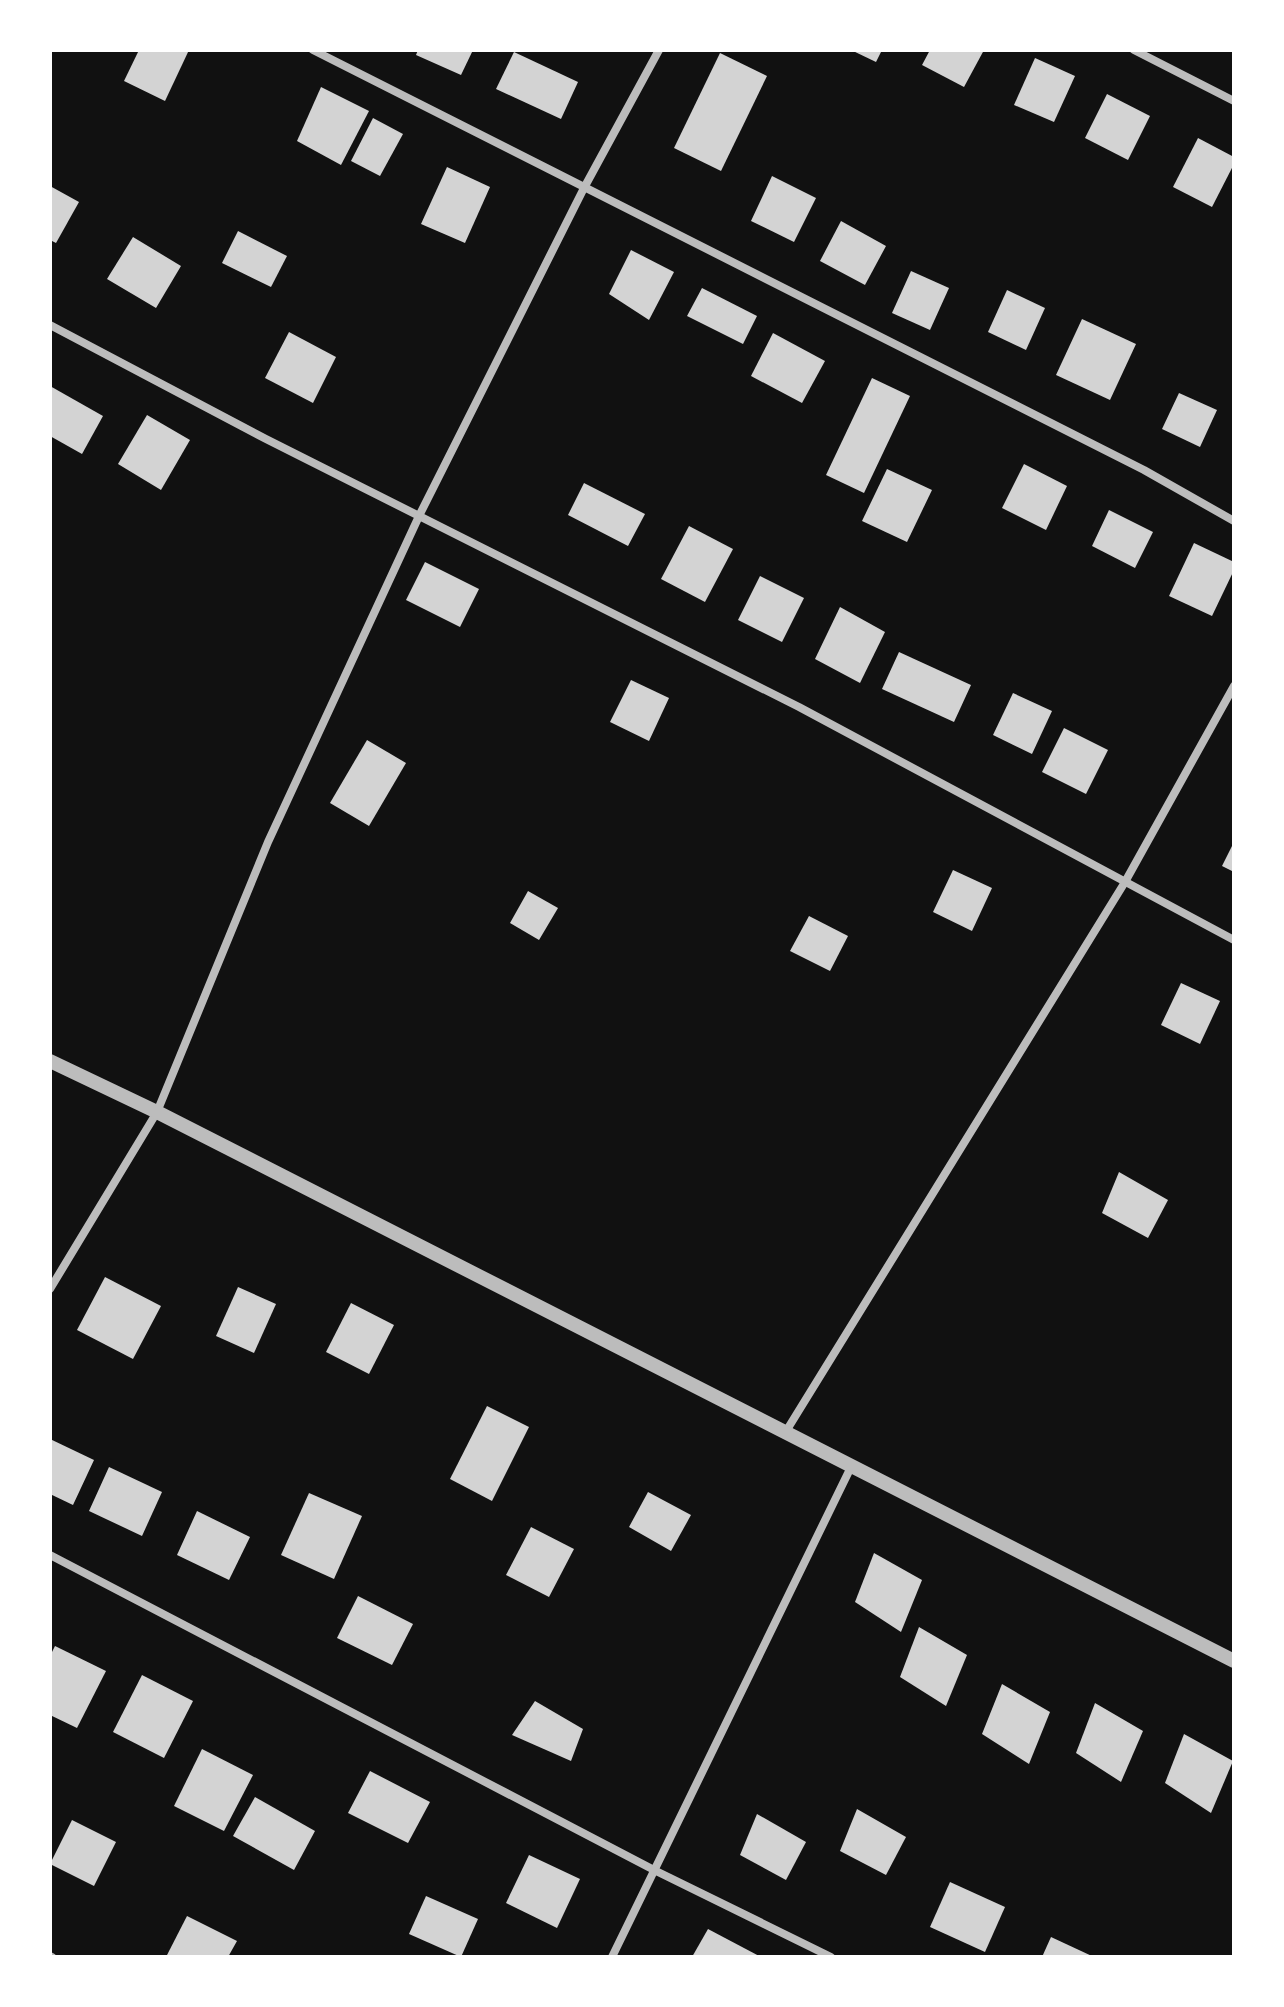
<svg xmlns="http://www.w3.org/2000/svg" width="1284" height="2007" viewBox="0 0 1284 2007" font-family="'Exo 2',sans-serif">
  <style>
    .building { fill: #d3d3d3 }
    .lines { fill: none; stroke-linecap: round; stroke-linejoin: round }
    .minor { stroke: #bcbcbc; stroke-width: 8 }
    .tertiary { stroke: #bcbcbc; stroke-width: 14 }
  </style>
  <rect width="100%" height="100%" fill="#111"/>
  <!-- building -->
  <g class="building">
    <polygon points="139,50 189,50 165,101 124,81"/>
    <polygon points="418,50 473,50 461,75 416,55"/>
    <polygon points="851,50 882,50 876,62"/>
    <polygon points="930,50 984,50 964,87 922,65"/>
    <polygon points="514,52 578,82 561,119 496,89"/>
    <polygon points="720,53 767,76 721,171 674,148"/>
    <polygon points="1035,58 1075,76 1054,122 1014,105"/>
    <polygon points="321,87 369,111 341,165 297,141"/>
    <polygon points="1107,94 1150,116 1128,160 1085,138"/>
    <polygon points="373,118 403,134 380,176 351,161"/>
    <polygon points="1198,138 1234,157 1234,164 1212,207 1173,187"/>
    <polygon points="447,167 490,187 465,243 421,224"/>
    <polygon points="772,176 816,198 794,242 751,221"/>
    <polygon points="50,186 79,202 56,243 50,240"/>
    <polygon points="841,221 886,246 865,285 820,261"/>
    <polygon points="238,231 287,256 271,287 222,263"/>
    <polygon points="133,237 181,266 156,308 107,279"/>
    <polygon points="631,250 674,272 649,320 609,294"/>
    <polygon points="911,271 949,288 930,330 892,313"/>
    <polygon points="702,288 757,316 743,344 687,316"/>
    <polygon points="1007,290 1045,308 1026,350 988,332"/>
    <polygon points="1082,319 1136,344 1110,400 1056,375"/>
    <polygon points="289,332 336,357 313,403 265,378"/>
    <polygon points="773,333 825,361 802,403 751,376"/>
    <polygon points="872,378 910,396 864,493 826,475"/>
    <polygon points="50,386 103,416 82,454 50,436"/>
    <polygon points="1179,393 1217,410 1200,447 1162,429"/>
    <polygon points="147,415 190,440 161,490 118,464"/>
    <polygon points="1024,464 1067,486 1046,530 1002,508"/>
    <polygon points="887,469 932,490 907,542 862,521"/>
    <polygon points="584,483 645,514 628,546 568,515"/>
    <polygon points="1109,510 1153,532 1135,568 1092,546"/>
    <polygon points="689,526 733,549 705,602 661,579"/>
    <polygon points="1194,543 1234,562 1234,570 1212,616 1169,596"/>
    <polygon points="425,562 479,589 460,627 406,600"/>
    <polygon points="760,576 804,598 782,642 738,620"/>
    <polygon points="840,607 885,632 860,683 815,659"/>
    <polygon points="899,652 971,685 954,722 882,689"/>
    <polygon points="631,680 669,698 649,741 610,722"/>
    <polygon points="1013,693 1052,711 1032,754 993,735"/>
    <polygon points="1064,728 1108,750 1086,794 1042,772"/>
    <polygon points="367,740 406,763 369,826 330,803"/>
    <polygon points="1234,842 1234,872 1222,866"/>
    <polygon points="953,870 992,888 972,931 933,912"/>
    <polygon points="528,891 558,908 539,940 510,923"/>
    <polygon points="809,916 848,936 830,971 790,951"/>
    <polygon points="1181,983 1220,1001 1200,1044 1161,1025"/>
    <polygon points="1119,1172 1168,1200 1148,1238 1102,1213"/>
    <polygon points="105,1277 161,1306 133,1359 77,1330"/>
    <polygon points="238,1287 276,1304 254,1353 216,1336"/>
    <polygon points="351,1303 394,1325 369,1374 326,1352"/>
    <polygon points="487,1406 529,1427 492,1501 450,1479"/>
    <polygon points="50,1439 94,1460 73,1505 50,1494"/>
    <polygon points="109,1467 162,1492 142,1536 89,1511"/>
    <polygon points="648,1492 691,1515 671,1551 629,1527"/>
    <polygon points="309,1493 362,1516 334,1579 281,1555"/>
    <polygon points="197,1511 250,1537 229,1580 177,1555"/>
    <polygon points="531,1527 574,1549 549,1597 506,1575"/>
    <polygon points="874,1553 922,1580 901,1632 855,1602"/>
    <polygon points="358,1596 413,1624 392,1665 337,1638"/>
    <polygon points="919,1627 967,1655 946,1706 900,1677"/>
    <polygon points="55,1646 106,1671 77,1728 50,1715 50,1656"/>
    <polygon points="142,1675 193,1701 164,1758 113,1732"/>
    <polygon points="1002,1684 1050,1712 1029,1764 982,1734"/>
    <polygon points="535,1701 583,1729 571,1761 512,1735"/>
    <polygon points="1095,1703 1143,1731 1121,1782 1076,1753"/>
    <polygon points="1184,1734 1233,1761 1211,1813 1165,1783"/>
    <polygon points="202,1749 253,1775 224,1831 174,1806"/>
    <polygon points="370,1771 430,1802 408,1843 348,1813"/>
    <polygon points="255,1797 315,1831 294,1870 233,1836"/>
    <polygon points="857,1809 906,1837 886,1875 840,1851"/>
    <polygon points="757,1814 806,1842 786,1880 740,1855"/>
    <polygon points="72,1820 116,1842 94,1886 50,1864"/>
    <polygon points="529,1855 580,1879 557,1928 506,1903"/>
    <polygon points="950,1882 1005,1907 985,1952 930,1927"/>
    <polygon points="426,1896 478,1919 461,1957 409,1934"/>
    <polygon points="187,1916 237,1941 228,1957 166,1957"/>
    <polygon points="708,1929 761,1957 692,1957"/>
    <polygon points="1051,1937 1094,1957 1042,1957"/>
  </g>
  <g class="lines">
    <!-- minor -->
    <g class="minor">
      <polyline points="313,50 1144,470 1234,521"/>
      <polyline points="1134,50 1234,101"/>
      <polyline points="50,325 266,439 799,707 1234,940"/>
      <polyline points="50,1289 157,1112 268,842 420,514 584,188 659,50"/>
      <polyline points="785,1433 1125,882 1234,686"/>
      <polyline points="50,1555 656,1871 831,1957"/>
      <polyline points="50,1956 52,1957"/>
      <polyline points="612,1957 851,1467"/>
    </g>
    <!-- tertiary -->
    <polyline class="tertiary" points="50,1061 157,1112 1234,1661"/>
  </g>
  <!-- border -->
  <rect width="1284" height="2007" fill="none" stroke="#ffffff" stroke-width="104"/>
</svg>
